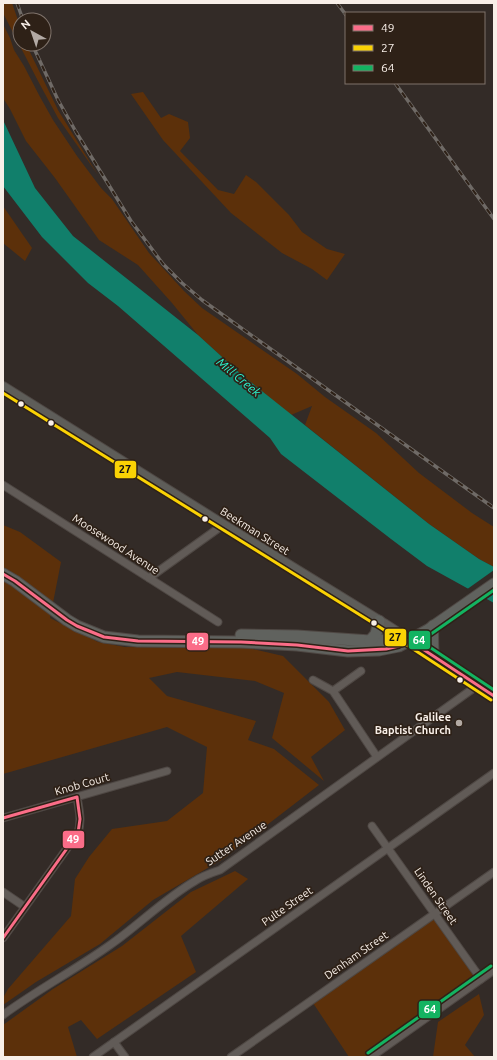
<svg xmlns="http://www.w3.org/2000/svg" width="497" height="1060" viewBox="0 0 497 1060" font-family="Ubuntu,sans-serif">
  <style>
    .green { fill: #5c300a }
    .water { fill: #117f6b }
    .pier { fill: #332b27 }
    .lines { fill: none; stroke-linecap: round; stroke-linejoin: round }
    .street-casing { stroke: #4f4844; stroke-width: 9 }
    .secondary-casing { stroke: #4f4844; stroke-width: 12 }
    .primary-casing { stroke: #4f4844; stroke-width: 13 }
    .street { stroke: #615b57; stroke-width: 7 }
    .secondary { stroke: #5e5d59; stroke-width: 10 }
    .primary { stroke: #60625e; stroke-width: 11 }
    .rail-casing { stroke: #6f6a66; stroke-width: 3.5 }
    .rail { stroke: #2e2117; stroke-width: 2; stroke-dasharray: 6; stroke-linecap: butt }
    .bus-1-casing { stroke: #2e2117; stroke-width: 6 }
    .bus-2-casing { stroke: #2e2117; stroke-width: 6 }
    .bus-3-casing { stroke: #2e2117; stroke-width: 6 }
    .bus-1 { stroke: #fb6d88; stroke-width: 3 }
    .bus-2 { stroke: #fad204; stroke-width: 3 }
    .bus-3 { stroke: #13b361; stroke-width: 3 }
    .bus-dot { fill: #f8efe8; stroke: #2e2117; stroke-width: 1.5 }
    .poi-dot { fill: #b3aaa4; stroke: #2e2117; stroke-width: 1.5 }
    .labels { text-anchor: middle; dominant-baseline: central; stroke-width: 3.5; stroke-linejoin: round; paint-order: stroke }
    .street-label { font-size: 11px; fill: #f8efe8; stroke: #2e2117 }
    .poi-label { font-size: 11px; font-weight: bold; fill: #f8efe8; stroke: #2e2117; text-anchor: end }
    .water-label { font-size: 12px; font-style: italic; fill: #2bf7d2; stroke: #2e2117 }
    .line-badge { stroke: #2e2117; stroke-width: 1.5 }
    .badge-label { font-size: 11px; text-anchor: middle; font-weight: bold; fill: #fff }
    .pale-badge-label { font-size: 11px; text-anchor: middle; font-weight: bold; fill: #111 }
  </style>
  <rect width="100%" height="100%" fill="#332b27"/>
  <!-- green -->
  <g class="green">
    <polygon points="3,3 12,3 20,26 20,44 26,44 58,110 98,175 58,118 38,81 3,13"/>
    <polygon points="3,24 10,38 14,50 24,66 39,95 53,120 77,156 101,188 112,199 149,253 184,291 202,308 297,374 325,397 376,433 419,473 472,513 494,527 494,567 479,559 429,524 305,425 312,406 291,415 243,376 198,335 172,303 138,265 99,240 55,178 26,141 10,109 3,98"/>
    <polygon points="143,92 161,118 169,114 188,122 190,138 180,151 218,190 234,194 246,175 256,182 289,215 302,232 327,249 345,254 327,280 312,269 282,253 231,213 163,140 131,94"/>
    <polygon points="3,206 32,248 25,261 3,243"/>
    <polygon points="3,525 20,532 61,562 50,618 98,642 125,647 248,648 283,656 329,702 345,730 311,757 324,781 272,738 284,693 255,681 177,672 149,678 167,696 256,721 248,740 274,749 319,785 223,859 153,900 100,944 36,982 3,1005 3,998 8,989 71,916 75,879 89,857 112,829 167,821 203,793 207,747 167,727 3,774"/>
    <polygon points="235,871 248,879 181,936 196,972 97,1039 81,1020 68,1027 77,1057 3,1057 3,1025 53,989 122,946 191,892"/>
    <polygon points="435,913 481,979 371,1057 349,1057 311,1000"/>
    <polygon points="479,994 484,1015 465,1045 475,1057 433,1057 438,1022"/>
  </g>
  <!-- water -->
  <polygon class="water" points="3,120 35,188 73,236 198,335 243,376 429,524 479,559 494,567 494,603 427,566 391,539 281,454 270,438 118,306 88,283 42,237 3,186"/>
  <!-- pier -->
  <polygon class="pier" points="494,570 494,594 485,600 466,590"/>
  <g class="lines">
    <defs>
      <g id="street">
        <polyline points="3,485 218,622"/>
        <polyline points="149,578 223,525"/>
        <polyline points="313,680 333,691 377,757"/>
        <polyline points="333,691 361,671"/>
        <polyline points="3,818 167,771"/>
        <polyline points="372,826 481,979"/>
        <polyline points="3,892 25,907"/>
        <path d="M 3,938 L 78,833 C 82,820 79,810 77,797"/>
        <path d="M 3,1015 C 37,990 75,970 110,945 C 139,925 164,899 195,881 C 202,876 211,873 220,870 L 478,685"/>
        <polyline points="114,1042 125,1057"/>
        <polyline points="93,1057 494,773"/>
        <polyline points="231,1057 494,872"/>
        <polyline points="371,1057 494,970"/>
      </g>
      <polyline id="secondary" points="3,387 223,525 384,624 494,696"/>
      <g id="primary">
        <polyline points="3,574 15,581 67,620 77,626 104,637 138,641 241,642 297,645 348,651 379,650 399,646 428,630 494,584"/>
        <polyline points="241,635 297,636 370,641 379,641 388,639 409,640"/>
        <polyline points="370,641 376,634 379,621"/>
        <path d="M 433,655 C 433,645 432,636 433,626"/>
      </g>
    </defs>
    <!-- street casing -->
    <use href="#street" class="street-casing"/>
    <!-- secondary casing -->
    <use href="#secondary" class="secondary-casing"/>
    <!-- primary casing -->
    <use href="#primary" class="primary-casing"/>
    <!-- street -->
    <use href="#street" class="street"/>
    <!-- secondary -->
    <use href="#secondary" class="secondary"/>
    <!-- primary -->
    <use href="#primary" class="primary"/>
    <defs>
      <g id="rail">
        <polyline points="17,3 23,20"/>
        <polyline points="337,3 346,15"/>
        <polyline points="32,44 58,100 76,132 131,221 163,264 182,283 202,300 265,345 494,508"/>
        <polyline points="395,83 494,219"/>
      </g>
    </defs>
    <!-- rail casing -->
    <use href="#rail" class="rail-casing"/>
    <!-- rail -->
    <use href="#rail" class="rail"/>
    <defs>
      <g id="bus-1">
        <polyline points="3,574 15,581 67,620 77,626 104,637 138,641 241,642 297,645 348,651 386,649 399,646 409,640"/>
        <polyline points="409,640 494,696"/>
        <polyline points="3,818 77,797 80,819 78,833 3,938"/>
      </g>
      <polyline id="bus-2" points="3,393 381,628 491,700"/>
      <g id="bus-3">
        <polyline points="494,590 431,634 419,640 494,690"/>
        <polyline points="368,1053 491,966"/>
      </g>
    </defs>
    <!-- bus-1 casing -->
    <use href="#bus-1" class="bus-1-casing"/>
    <!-- bus-2 casing -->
    <use href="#bus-2" class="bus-2-casing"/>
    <!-- bus-3 casing -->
    <use href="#bus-3" class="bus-3-casing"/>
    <!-- bus-1 -->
    <use href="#bus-1" class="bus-1"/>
    <!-- bus-2 -->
    <use href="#bus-2" class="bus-2"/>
    <!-- bus-3 -->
    <use href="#bus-3" class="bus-3"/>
  </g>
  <!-- markers -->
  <g class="bus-dot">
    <circle cx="21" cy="404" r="3.5"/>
    <circle cx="51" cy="423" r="3.5"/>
    <circle cx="205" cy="519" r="3.5"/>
    <circle cx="374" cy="623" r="3.5"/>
    <circle cx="460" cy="680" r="3.5"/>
  </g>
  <circle class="poi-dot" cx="459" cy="723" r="4"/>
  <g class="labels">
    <!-- street labels -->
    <g class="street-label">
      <text transform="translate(255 531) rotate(32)">Beekman Street</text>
      <text transform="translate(116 544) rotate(33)">Moosewood Avenue</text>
      <text transform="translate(82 784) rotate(-16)">Knob Court</text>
      <text transform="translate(236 843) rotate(-34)">Sutter Avenue</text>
      <text transform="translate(436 896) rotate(55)">Linden Street</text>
      <text transform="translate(287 906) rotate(-35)">Pulte Street</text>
      <text transform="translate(356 955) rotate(-35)">Denham Street</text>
    </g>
    <!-- poi labels -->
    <g class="poi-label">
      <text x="451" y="717">Galilee<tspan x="451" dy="13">Baptist Church</tspan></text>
    </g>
    <!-- water labels -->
    <g class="water-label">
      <text transform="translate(239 377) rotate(40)">Mill Creek</text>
    </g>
  </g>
  <g class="line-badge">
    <rect x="114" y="460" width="23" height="19" rx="4" fill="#fad204"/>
    <rect x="384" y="628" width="23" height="19" rx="4" fill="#fad204"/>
    <rect x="408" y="630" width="23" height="20" rx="4" fill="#13b361"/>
    <rect x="186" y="632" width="23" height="19" rx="4" fill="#fb6d88"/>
    <rect x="62" y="830" width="23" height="19" rx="4" fill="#fb6d88"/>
    <rect x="418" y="1000" width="23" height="19" rx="4" fill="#13b361"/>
  </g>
  <g class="badge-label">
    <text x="419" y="644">64</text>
    <text x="198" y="645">49</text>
    <text x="73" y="843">49</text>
    <text x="430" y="1013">64</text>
  </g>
  <g class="pale-badge-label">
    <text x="125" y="473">27</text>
    <text x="395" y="641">27</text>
  </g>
  <!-- border -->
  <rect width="497" height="1060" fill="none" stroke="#f8efe8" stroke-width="8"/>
  <!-- legend -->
  <rect x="345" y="12" width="140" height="72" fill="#2e2117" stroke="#7f736b"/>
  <rect x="353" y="25" width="20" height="6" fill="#fb6d88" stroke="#7f736b"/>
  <text x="381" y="32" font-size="12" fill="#f8efe8">49</text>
  <rect x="353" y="45" width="20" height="6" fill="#fad204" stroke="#7f736b"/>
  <text x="381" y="52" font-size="12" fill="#f8efe8">27</text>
  <rect x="353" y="65" width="20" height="6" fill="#13b361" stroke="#7f736b"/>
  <text x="381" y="72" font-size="12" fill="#f8efe8">64</text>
  <!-- north arrow -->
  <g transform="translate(32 32) rotate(320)"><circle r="19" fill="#2e2117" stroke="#7f736b"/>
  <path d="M0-3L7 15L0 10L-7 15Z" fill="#b3aaa4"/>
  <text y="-6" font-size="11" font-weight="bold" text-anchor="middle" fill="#f8efe8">N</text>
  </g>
</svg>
